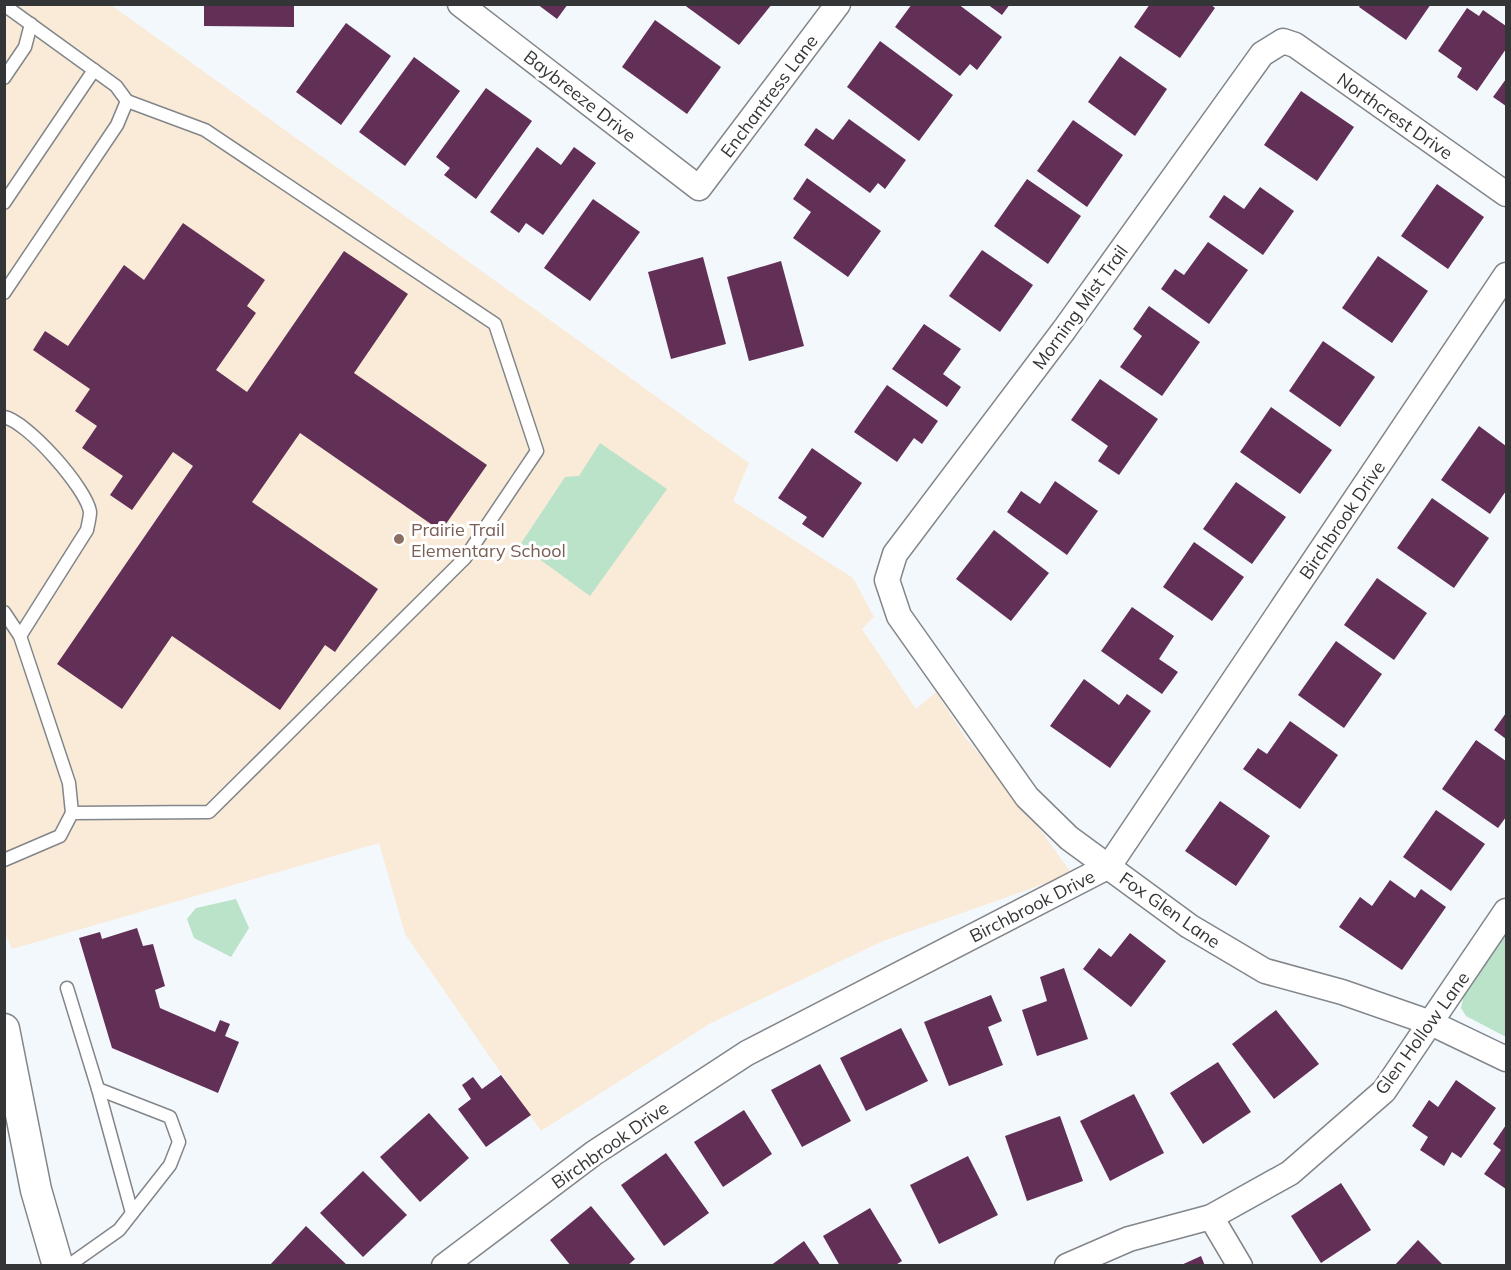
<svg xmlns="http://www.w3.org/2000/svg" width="1511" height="1270" viewBox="0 0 1511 1270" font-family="Mulish,sans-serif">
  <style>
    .education { fill: #faebd8 }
    .green { fill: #bae3c9 }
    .building { fill: #622f57 }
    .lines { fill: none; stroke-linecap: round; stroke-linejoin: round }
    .service-casing { stroke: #82868a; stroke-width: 15 }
    .minor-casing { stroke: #82868a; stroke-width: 27 }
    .tertiary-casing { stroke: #82868a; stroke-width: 33 }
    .service { stroke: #fff; stroke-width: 12 }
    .minor { stroke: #fff; stroke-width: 24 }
    .tertiary { stroke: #fff; stroke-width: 30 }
    .education-dot { fill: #8d6e63; stroke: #fff; stroke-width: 2 }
    .labels { text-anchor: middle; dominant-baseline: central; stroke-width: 6; stroke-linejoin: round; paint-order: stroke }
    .street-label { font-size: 18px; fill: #333536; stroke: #fff }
    .education-label { font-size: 18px; fill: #785e54; stroke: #fff; text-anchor: start }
  </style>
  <rect width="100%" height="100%" fill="#f3f8fd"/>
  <!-- education -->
  <polygon class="education" points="4,5 111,5 749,463 733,501 853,578 874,617 862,629 916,709 936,692 966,738 1032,818 1072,874 883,941 711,1023 541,1131 405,934 379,843 12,949 4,931"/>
  <!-- green -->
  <g class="green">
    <polygon points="600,443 667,489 590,596 520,545 565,477 579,476"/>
    <polygon points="236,899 249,928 231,957 194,938 187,919 196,908"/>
    <polygon points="1506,933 1506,1037 1466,1016 1461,1008 1464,994"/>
  </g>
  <!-- building -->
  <g class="building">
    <polygon points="204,4 294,4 294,27 204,26"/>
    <polygon points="537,4 568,4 557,19"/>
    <polygon points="683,4 772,4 739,45"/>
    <polygon points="912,4 958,4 1002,37 977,70 970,64 960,76 895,27"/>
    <polygon points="987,4 1010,4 1002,15"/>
    <polygon points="1150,4 1210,4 1215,8 1180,58 1134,27"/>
    <polygon points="1361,4 1431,4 1406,40 1359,7"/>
    <polygon points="1467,8 1479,16 1483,10 1506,26 1506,49 1477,91 1457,77 1462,68 1438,51"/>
    <polygon points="655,20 721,67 687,114 622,67"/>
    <polygon points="346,23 391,56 341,125 296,92"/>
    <polygon points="880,41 953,95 919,141 847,87"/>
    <polygon points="1120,56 1167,89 1135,136 1088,102"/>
    <polygon points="414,57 460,91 405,166 359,132"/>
    <polygon points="1506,79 1506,106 1493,97"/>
    <polygon points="486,88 532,121 476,199 444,175 450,168 436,157"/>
    <polygon points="1301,91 1354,127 1317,181 1264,145"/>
    <polygon points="849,119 906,160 885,189 878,183 870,193 804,145 816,128 833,140"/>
    <polygon points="1073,120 1123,155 1087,207 1037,171"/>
    <polygon points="537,147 561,165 574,147 596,163 543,235 526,223 519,233 490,212"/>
    <polygon points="807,178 881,231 848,277 793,238 811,212 793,199"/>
    <polygon points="1027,179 1081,216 1048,264 994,226"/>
    <polygon points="1437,184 1484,217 1448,269 1401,236"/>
    <polygon points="1260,187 1294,211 1263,255 1209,217 1224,195 1244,209"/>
    <polygon points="593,199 640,232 590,301 544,268"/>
    <polygon points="183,223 265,280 247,306 256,313 216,370 247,392 344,251 408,294 354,373 487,465 441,531 300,433 252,502 378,589 335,652 325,645 280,710 172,636 122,709 57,664 193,466 173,452 132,510 110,495 123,476 82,448 97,426 75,411 90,389 33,350 45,331 68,346 124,265 144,280"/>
    <polygon points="1208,242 1248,270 1209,324 1161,289 1175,269 1184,275"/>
    <polygon points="982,250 1033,285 1000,332 949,296"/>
    <polygon points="1378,256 1428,291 1392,343 1342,308"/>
    <polygon points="703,257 726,344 671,359 648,272"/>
    <polygon points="781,261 804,346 749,361 727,277"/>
    <polygon points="1149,306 1200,342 1162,396 1120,367 1142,336 1133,329"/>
    <polygon points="924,324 961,349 943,374 961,387 947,407 892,369"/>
    <polygon points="1323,341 1375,377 1340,427 1289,391"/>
    <polygon points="1100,379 1158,419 1119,475 1098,461 1108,446 1071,420"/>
    <polygon points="887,385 938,421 922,444 914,438 897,462 854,432"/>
    <polygon points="1271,407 1332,450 1300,494 1240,452"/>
    <polygon points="1479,426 1506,446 1506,491 1490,514 1441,480"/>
    <polygon points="812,448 862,483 823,538 802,524 807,517 778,498"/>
    <polygon points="1055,481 1098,511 1067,555 1007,512 1021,491 1040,504"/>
    <polygon points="1236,482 1286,517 1252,564 1203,529"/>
    <polygon points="1432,498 1489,538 1454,588 1397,548"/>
    <polygon points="994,530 1049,573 1011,621 956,579"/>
    <polygon points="1194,542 1244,577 1212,621 1163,587"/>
    <polygon points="1377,578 1427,613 1394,660 1344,625"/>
    <polygon points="1132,607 1174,636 1159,659 1178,672 1162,694 1101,651"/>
    <polygon points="1336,641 1382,674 1344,728 1298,695"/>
    <polygon points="1084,679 1119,705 1127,694 1151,711 1110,768 1050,726"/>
    <polygon points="1506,713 1506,739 1494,730"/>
    <polygon points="1290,721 1338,755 1300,809 1243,769 1258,748 1267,754"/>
    <polygon points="1476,740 1506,761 1506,817 1498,828 1442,789"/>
    <polygon points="1220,801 1270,836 1236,886 1185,851"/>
    <polygon points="1436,810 1485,844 1451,891 1403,857"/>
    <polygon points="1390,880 1415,898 1421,889 1446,907 1402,970 1339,927 1360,897 1372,906"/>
    <polygon points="137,928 143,946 153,944 165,986 155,990 160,1008 215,1032 220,1020 230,1024 225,1036 239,1042 218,1093 112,1048 79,938 100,932 102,939"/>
    <polygon points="1130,933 1166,961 1131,1007 1083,969 1099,948 1111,957"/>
    <polygon points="1064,968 1088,1039 1037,1056 1022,1010 1047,1001 1040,977"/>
    <polygon points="991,995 1002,1021 988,1027 1003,1065 949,1086 924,1022"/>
    <polygon points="1276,1010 1319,1064 1274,1099 1232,1044"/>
    <polygon points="901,1028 928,1081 866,1111 840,1058"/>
    <polygon points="1218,1062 1251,1112 1203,1144 1170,1093"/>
    <polygon points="820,1064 851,1121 802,1147 771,1090"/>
    <polygon points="501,1075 531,1115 486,1147 458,1109 471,1099 462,1085 473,1077 482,1089"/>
    <polygon points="1456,1080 1496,1108 1461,1158 1452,1152 1444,1166 1420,1150 1428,1137 1412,1126 1429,1100 1438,1107"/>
    <polygon points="1134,1094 1164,1153 1110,1181 1080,1121"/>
    <polygon points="744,1110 772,1154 723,1187 694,1142"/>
    <polygon points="429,1113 469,1158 420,1202 380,1157"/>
    <polygon points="1060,1116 1083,1181 1027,1201 1005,1136"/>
    <polygon points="1506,1125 1506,1189 1484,1174 1501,1150 1493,1144"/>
    <polygon points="666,1153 709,1213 664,1246 621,1185"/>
    <polygon points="968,1156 998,1215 939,1244 910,1185"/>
    <polygon points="363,1171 407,1215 363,1257 320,1213"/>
    <polygon points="1341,1183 1371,1230 1321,1263 1291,1216"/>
    <polygon points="591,1206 635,1259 627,1266 571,1266 550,1240"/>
    <polygon points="870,1208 902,1261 894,1266 840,1266 823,1236"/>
    <polygon points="306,1226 348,1266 269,1266"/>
    <polygon points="1418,1240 1444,1266 1394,1266"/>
    <polygon points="804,1241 821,1266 770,1266"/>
    <polygon points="1201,1256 1205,1266 1179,1266"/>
  </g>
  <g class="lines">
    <defs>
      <g id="service">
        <polyline points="4,5 116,86 127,101 117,125 4,293"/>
        <polyline points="4,78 25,47 31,24"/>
        <polyline points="4,203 94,70"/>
        <path d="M 4,417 C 27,421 87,489 90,512 C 90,517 88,525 87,530 L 20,636"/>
        <polyline points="4,612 20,636 69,783 72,813 60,836 4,860"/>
        <polyline points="72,813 209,812 465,558 537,451 495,324 205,130 127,101"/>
        <polyline points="67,988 98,1089 170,1117 179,1142 170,1165 119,1230 68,1266"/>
        <polyline points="98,1089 132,1213"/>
      </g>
      <g id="minor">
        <polyline points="460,4 699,188 838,4"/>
        <polyline points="1506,194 1295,45 1283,41 1262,54 1064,330 895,554 887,580 899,616 1027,797 1069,838 1189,926 1265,971 1342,992 1431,1023 1506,1059"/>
        <polyline points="1211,1217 1240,1266"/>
        <polyline points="444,1266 594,1153 747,1053 1109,866 1506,275"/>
        <polyline points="1067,1266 1129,1239 1211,1217 1290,1173 1384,1091 1506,911"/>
      </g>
      <polyline id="tertiary" points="4,1029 36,1190 58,1266"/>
    </defs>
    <!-- service casing -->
    <use href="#service" class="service-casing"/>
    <!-- minor casing -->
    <use href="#minor" class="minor-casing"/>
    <!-- tertiary casing -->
    <use href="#tertiary" class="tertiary-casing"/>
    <!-- service -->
    <use href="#service" class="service"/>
    <!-- minor -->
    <use href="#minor" class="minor"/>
    <!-- tertiary -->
    <use href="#tertiary" class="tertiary"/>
  </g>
  <!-- markers -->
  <circle class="education-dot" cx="399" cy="539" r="6"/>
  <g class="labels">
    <!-- street labels -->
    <g class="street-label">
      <text transform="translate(580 96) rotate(38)">Baybreeze Drive</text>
      <text transform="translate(769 96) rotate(-53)">Enchantress Lane</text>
      <text transform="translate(1395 116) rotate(35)">Northcrest Drive</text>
      <text transform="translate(1080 307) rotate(-54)">Morning Mist Trail</text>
      <text transform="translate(1342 520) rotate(-56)">Birchbrook Drive</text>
      <text transform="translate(1032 906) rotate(-27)">Birchbrook Drive</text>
      <text transform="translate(1170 910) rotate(35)">Fox Glen Lane</text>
      <text transform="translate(1422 1033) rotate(-54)">Glen Hollow Lane</text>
      <text transform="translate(610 1145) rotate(-35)">Birchbrook Drive</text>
    </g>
    <!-- education labels -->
    <g class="education-label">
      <text x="411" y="529">Prairie Trail<tspan x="411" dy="21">Elementary School</tspan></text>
    </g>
  </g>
  <!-- border -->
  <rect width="1511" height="1270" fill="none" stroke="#333536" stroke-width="12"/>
</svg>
